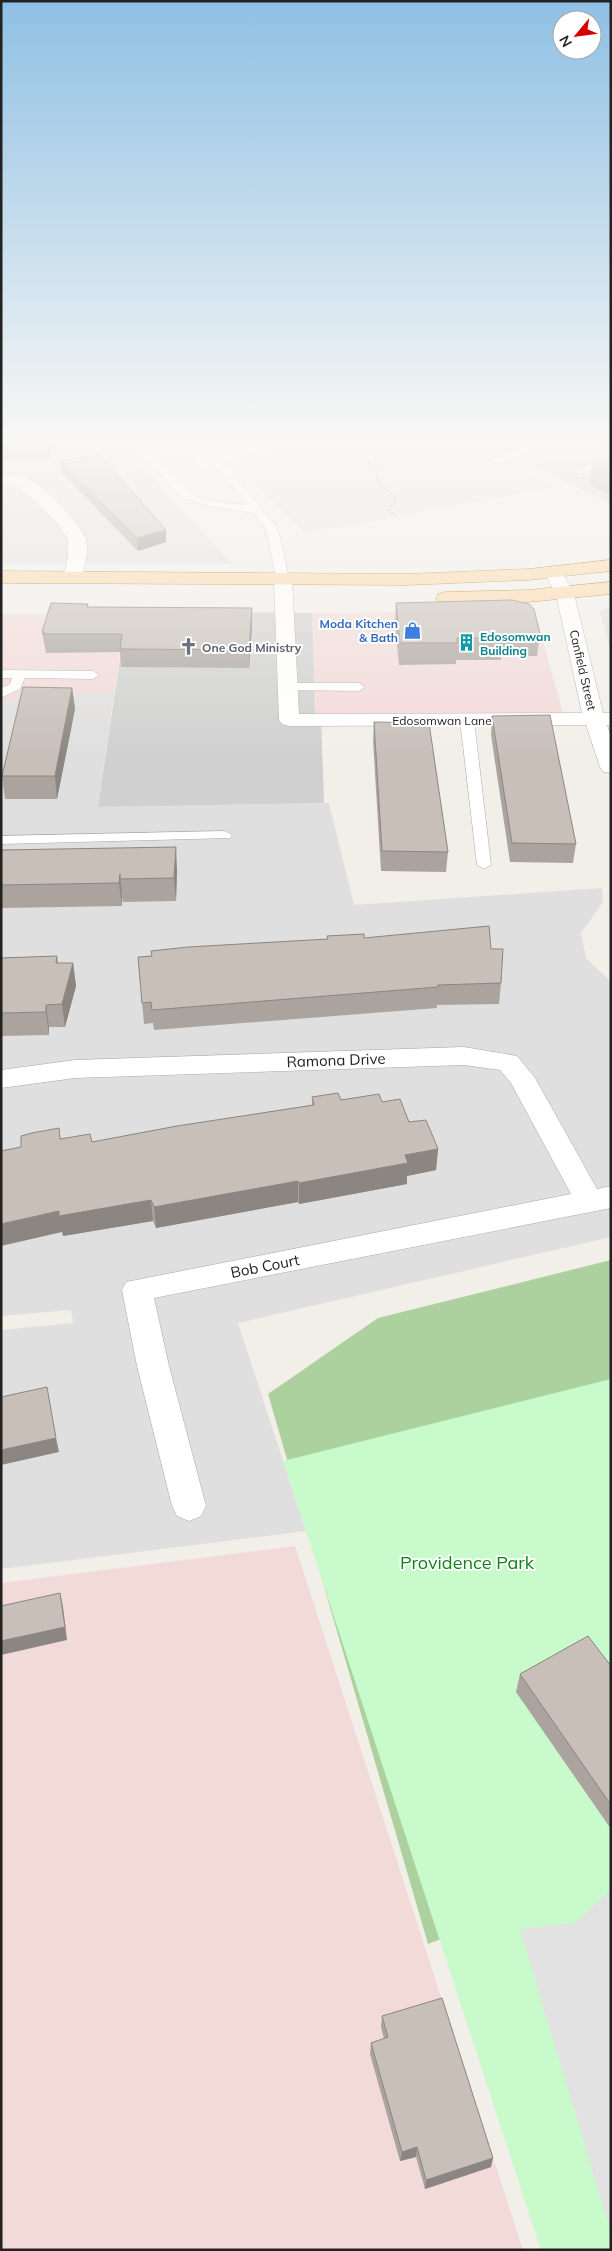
<svg xmlns="http://www.w3.org/2000/svg" width="612" height="2251" viewBox="0 0 612 2251" font-family="Mulish,sans-serif">
  <style>
    .residential { fill: #e0dfdf }
    .commercial { fill: #f2dad9 }
    .education { fill: #ffffe5 }
    .religious { fill: #d0d0d0 }
    .forest { fill: #add19e }
    .park { fill: #c8facc }
    .parking { fill: #e2e2e2 }
    .lines { fill: none; stroke-linecap: round; stroke-linejoin: round }
    .lane-casing { stroke: #a9a9a9; stroke-width: 1 }
    .street-casing { stroke: #a9a9a9; stroke-width: 1 }
    .primary-casing { stroke: #a06b00; stroke-width: 1 }
    .path { stroke: #fa8072; stroke-width: 2; stroke-dasharray: 2 2; stroke-linecap: butt }
    .lane { fill: #fff; fill-rule: evenodd }
    .street { fill: #fff; fill-rule: evenodd }
    .primary { fill: #fcd6a4; fill-rule: evenodd }
    .wall { fill: #aba49e }
    .shaded-wall { fill: #8b8681 }
    .building { fill: #c7bfb8; stroke: #8b8681 }
    .labels { text-anchor: middle; dominant-baseline: central; stroke-width: 4; stroke-linejoin: round; paint-order: stroke }
    .far-shop-label { font-size: 12px; font-weight: bold; fill: #366cbe; stroke: #fff; text-anchor: end }
    .far-culture-label { font-size: 12px; font-weight: bold; fill: #0d838f; stroke: #fff; text-anchor: start }
    .far-worship-label { font-size: 12px; font-weight: bold; fill: #5b616d; stroke: #fff; text-anchor: start }
    .far-street-label { font-size: 12px; fill: #222; stroke: #fff }
    .street-label { font-size: 15px; fill: #222; stroke: #fff }
    .near-park-label { font-size: 18px; fill: #0c8416; stroke: #fff }
  </style>
  <rect width="100%" height="100%" fill="#f2efe9"/>
  <!-- residential -->
  <g class="residential">
    <polygon points="1,443 119,443 233,564 1,563"/>
    <polygon points="611,606 611,652 600,612"/>
    <polygon points="26,693 114,693 98,807 329,803 354,905 602,888 603,902 581,933 586,958 611,982 611,1237 238,1323 306,1531 1,1569 1,1330 73,1323 71,1310 1,1316 1,705"/>
  </g>
  <!-- commercial -->
  <g class="commercial">
    <polygon points="502,611 538,623 563,714 315,715 312,613"/>
    <polygon points="1,614 126,615 114,693 26,693 1,705"/>
    <polygon points="295,1546 523,2250 1,2250 1,1583"/>
  </g>
  <!-- education -->
  <polygon class="education" points="183,443 274,443 202,468"/>
  <!-- religious -->
  <g class="religious">
    <polygon points="601,443 611,443 611,504 534,466"/>
    <polygon points="127,611 312,613 315,714 321,715 324,803 98,807"/>
  </g>
  <!-- forest -->
  <polygon class="forest" points="611,1260 611,1617 575,1887 428,1944 268,1394 378,1318"/>
  <!-- park -->
  <polygon class="park" points="611,1379 611,2250 541,2250 283,1461"/>
  <!-- parking -->
  <g class="parking">
    <polygon points="333,443 498,444 595,443 522,469 553,487 305,533 234,463"/>
    <polygon points="611,1890 611,2232 520,1929 575,1923"/>
  </g>
  <g class="lines">
    <defs>
      <g id="lane">
        <polygon points="131,443 142,443 192,495 214,501 247,505 213,463 186,443 199,443 218,457 263,443 280,443 224,462 276,526 281,540 289,580 287,583 279,583 277,580 265,527 253,513 213,507 184,499"/>
        <polygon points="537,443 554,443 500,462 496,463 491,460 492,458"/>
        <polygon points="611,457 611,464 580,474 575,471"/>
        <polygon points="1,670 93,671 99,675 93,679 25,678 20,689 1,698 1,688 10,684 12,678 1,678"/>
        <polygon points="288,683 359,683 365,687 359,691 283,690 282,687 283,684"/>
        <polygon points="467,716 474,720 491,865 484,869 477,865 460,720"/>
        <polygon points="225,831 232,835 230,838 1,844 1,836"/>
      </g>
      <g id="street">
        <path d="M 1,474 C 10,475 20,475 28,479 C 42,484 82,525 86,540 C 89,552 85,571 79,581 L 72,583 L 65,581 L 63,577 L 68,558 L 68,539 L 56,522 L 23,490 L 16,486 L 1,484 Z"/>
        <polygon points="554,568 561,570 574,594 603,713 611,713 611,725 607,725 611,737 611,773 603,772 600,767 586,725 289,726 282,724 279,720 274,580 276,576 283,574 290,576 292,580 299,714 582,713 556,594 545,574 547,570"/>
        <polygon points="464,1047 517,1056 535,1078 597,1189 611,1186 611,1208 154,1298 169,1366 206,1506 201,1516 189,1521 177,1516 172,1506 137,1366 122,1290 126,1282 571,1194 511,1083 500,1070 464,1065 75,1078 1,1088 1,1070 75,1060"/>
      </g>
      <g id="primary">
        <polygon points="611,560 611,571 528,580 406,585 1,583 1,571 406,574 528,569"/>
        <polygon points="611,582 611,594 528,602 445,604 438,602 436,598 438,594 445,592 528,590"/>
      </g>
    </defs>
    <!-- lane casing -->
    <use href="#lane" class="lane-casing"/>
    <!-- street casing -->
    <use href="#street" class="street-casing"/>
    <!-- primary casing -->
    <use href="#primary" class="primary-casing"/>
    <!-- path -->
    <g class="path">
      <polyline points="323,443 327,443"/>
      <polyline points="348,443 377,471 378,482 394,496 395,502 389,510 398,518"/>
    </g>
    <!-- lane -->
    <use href="#lane" class="lane"/>
    <!-- street -->
    <use href="#street" class="street"/>
    <!-- primary -->
    <use href="#primary" class="primary"/>
  </g>
  <!-- wall -->
  <g class="wall">
    <polygon points="1,443 55,443 48,460 2,459 1,461"/>
    <polygon points="611,459 611,495 590,485 592,465"/>
    <polygon points="60,461 166,542 138,551 62,473"/>
    <polygon points="396,603 540,634 537,656 501,656 501,660 456,660 456,664 399,665 395,624"/>
    <polygon points="88,604 88,607 252,608 252,627 249,668 121,667 120,652 46,653 42,632"/>
    <polygon points="72,688 75,709 57,799 5,799 2,776"/>
    <polygon points="492,716 576,844 573,863 510,862 491,735"/>
    <polygon points="374,722 448,852 446,872 381,871 373,741"/>
    <polygon points="1,850 177,870 176,901 123,902 122,898 122,906 1,908"/>
    <polygon points="327,936 364,938 491,949 501,983 499,1004 437,1005 437,1008 154,1030 153,1023 144,1024 138,957 327,939"/>
    <polygon points="57,956 58,963 73,963 76,986 65,1027 49,1027 49,1035 1,1036 1,958"/>
    <polygon points="312,1097 382,1102 409,1122 438,1149 436,1170 407,1176 407,1184 299,1204 298,1202 156,1228 153,1221 63,1236 60,1139 92,1142 312,1105"/>
    <polygon points="611,1666 611,1829 516,1692 520,1674"/>
    <polygon points="382,2016 491,2167 425,2189 416,2157 400,2161 370,2054 371,2043 384,2039 381,2027"/>
  </g>
  <!-- shaded-wall -->
  <g class="shaded-wall">
    <polygon points="47,443 55,443 48,460 46,447"/>
    <polygon points="166,530 166,542 138,551 137,538"/>
    <polygon points="252,608 252,627 249,668 249,650"/>
    <polygon points="72,688 75,709 57,799 55,776"/>
    <polygon points="176,847 177,870 176,901 174,878"/>
    <polygon points="120,874 122,898 122,906 119,883"/>
    <polygon points="73,963 76,986 65,1027 62,1004"/>
    <polygon points="46,1005 49,1027 49,1035 46,1012"/>
    <polygon points="438,1149 436,1170 407,1176 407,1184 299,1204 299,1183 405,1155"/>
    <polygon points="298,1181 298,1202 156,1228 154,1207"/>
    <polygon points="151,1200 153,1221 63,1236 62,1232 1,1246 1,1224 59,1211"/>
    <polygon points="56,1438 59,1452 1,1465 1,1450"/>
    <polygon points="60,1593 63,1607 67,1640 1,1655 1,1641"/>
    <polygon points="417,2147 416,2157 400,2161 402,2152"/>
    <polygon points="493,2158 491,2167 425,2189 426,2180"/>
  </g>
  <!-- building -->
  <g class="building">
    <polygon points="1,443 47,443 46,447 1,446"/>
    <polygon points="99,454 166,530 137,538 60,461"/>
    <polygon points="611,459 611,474 592,465"/>
    <polygon points="512,600 529,604 534,609 540,634 502,634 503,638 457,638 457,643 400,643 396,603"/>
    <polygon points="51,603 88,604 87,607 252,608 249,650 120,649 122,634 43,634 44,632 42,632"/>
    <polygon points="23,687 72,688 55,776 2,776"/>
    <polygon points="550,715 576,844 512,843 492,716"/>
    <polygon points="374,722 429,723 448,852 382,851"/>
    <polygon points="176,847 174,878 120,879 120,874 119,883 1,885 1,850"/>
    <polygon points="489,926 491,949 503,949 501,983 438,985 438,987 152,1010 151,1002 142,1003 138,957 152,956 151,951 188,947 328,939 327,936 364,934 364,938"/>
    <polygon points="57,956 56,963 73,963 62,1004 46,1005 46,1012 1,1013 1,958"/>
    <polygon points="338,1093 341,1100 379,1094 382,1102 400,1099 409,1122 426,1120 438,1149 405,1155 408,1163 299,1183 298,1181 154,1207 151,1200 59,1216 59,1211 1,1224 1,1151 21,1147 21,1136 32,1133 59,1128 60,1139 90,1134 92,1142 177,1126 314,1105 312,1097"/>
    <polygon points="47,1387 56,1438 1,1450 1,1397"/>
    <polygon points="60,1593 65,1627 1,1641 1,1606"/>
    <polygon points="588,1636 611,1666 611,1805 520,1674"/>
    <polygon points="442,1998 493,2158 426,2180 417,2147 402,2152 371,2043 388,2037 382,2016"/>
  </g>
  <!-- sky -->
  <linearGradient id="sky" x2="0" y2="1"><stop stop-color="#8fc0e4"/><stop offset="0.58" stop-color="#f9f8f5"/><stop offset="1" stop-color="#f9f8f5" stop-opacity="0"/></linearGradient>
  <rect width="612" height="759" fill="url(#sky)"/>
  <!-- icons -->
  <defs>
    <symbol id="shop-bare" viewBox="-9 -9 18 18"><path d="M-5-2.5h2.3a2.7 3.5 0 0 1 5.4 0H5L5.5 6h-11ZM-1.5-2.5h3a1.5 2.3 0 0 0-3 0Z" fill="#3f7fe0" stroke="#fff" stroke-width="2.5" paint-order="stroke"/></symbol>
    <symbol id="building-bare" viewBox="-9 -9 18 18"><path d="M-4-6H4V6H1V3H-1V6H-4ZM-2.5-4.3h1.7v1.8h-1.7ZM.8-4.3h1.7v1.8H.8ZM-2.5-1h1.7V.8h-1.7ZM.8-1h1.7V.8H.8Z" fill="#0f9aa8" stroke="#fff" stroke-width="2.5" paint-order="stroke"/></symbol>
    <symbol id="church-bare" viewBox="-9 -9 18 18"><path d="M-1.2-6h2.4v3.5h3.3v2.4h-3.3V6h-2.4V-.1h-3.3v-2.4h3.3Z" fill="#6b7280" stroke="#fff" stroke-width="2.5" paint-order="stroke"/></symbol>
  </defs>
  <g fill-rule="evenodd">
    <use href="#shop-bare" x="400" y="618" width="25" height="25"/>
    <use href="#building-bare" x="454" y="630" width="25" height="25"/>
    <use href="#church-bare" x="176" y="634" width="25" height="25"/>
  </g>
  <g class="labels">
    <!-- far-shop labels -->
    <g class="far-shop-label">
      <text x="398" y="623">Moda Kitchen<tspan x="398" dy="14">&amp; Bath</tspan></text>
    </g>
    <!-- far-culture labels -->
    <g class="far-culture-label">
      <text x="480" y="636">Edosomwan<tspan x="480" dy="14">Building</tspan></text>
    </g>
    <!-- far-worship labels -->
    <g class="far-worship-label">
      <text x="202" y="647">One God Ministry</text>
    </g>
    <!-- far-street labels -->
    <g class="far-street-label">
      <text transform="translate(583 670) rotate(77)">Canfield Street</text>
      <text x="442" y="720">Edosomwan Lane</text>
    </g>
    <!-- street labels -->
    <g class="street-label">
      <text transform="translate(336 1060) rotate(-2)">Ramona Drive</text>
      <text transform="translate(265 1266) rotate(-11)">Bob Court</text>
    </g>
    <!-- near-park labels -->
    <g class="near-park-label">
      <text x="467" y="1562">Providence Park</text>
    </g>
  </g>
  <!-- border -->
  <rect width="612" height="2251" fill="none" stroke="#222222" stroke-width="5"/>
  <!-- north arrow -->
  <g transform="translate(577 35) rotate(241)"><circle r="24" fill="#ffffff" stroke="#a7a7a7"/>
  <path d="M0-4L9 19L0 12L-9 19Z" fill="#d40000"/>
  <text y="-8" font-size="14" font-weight="bold" text-anchor="middle" fill="#222222">N</text>
  </g>
</svg>
